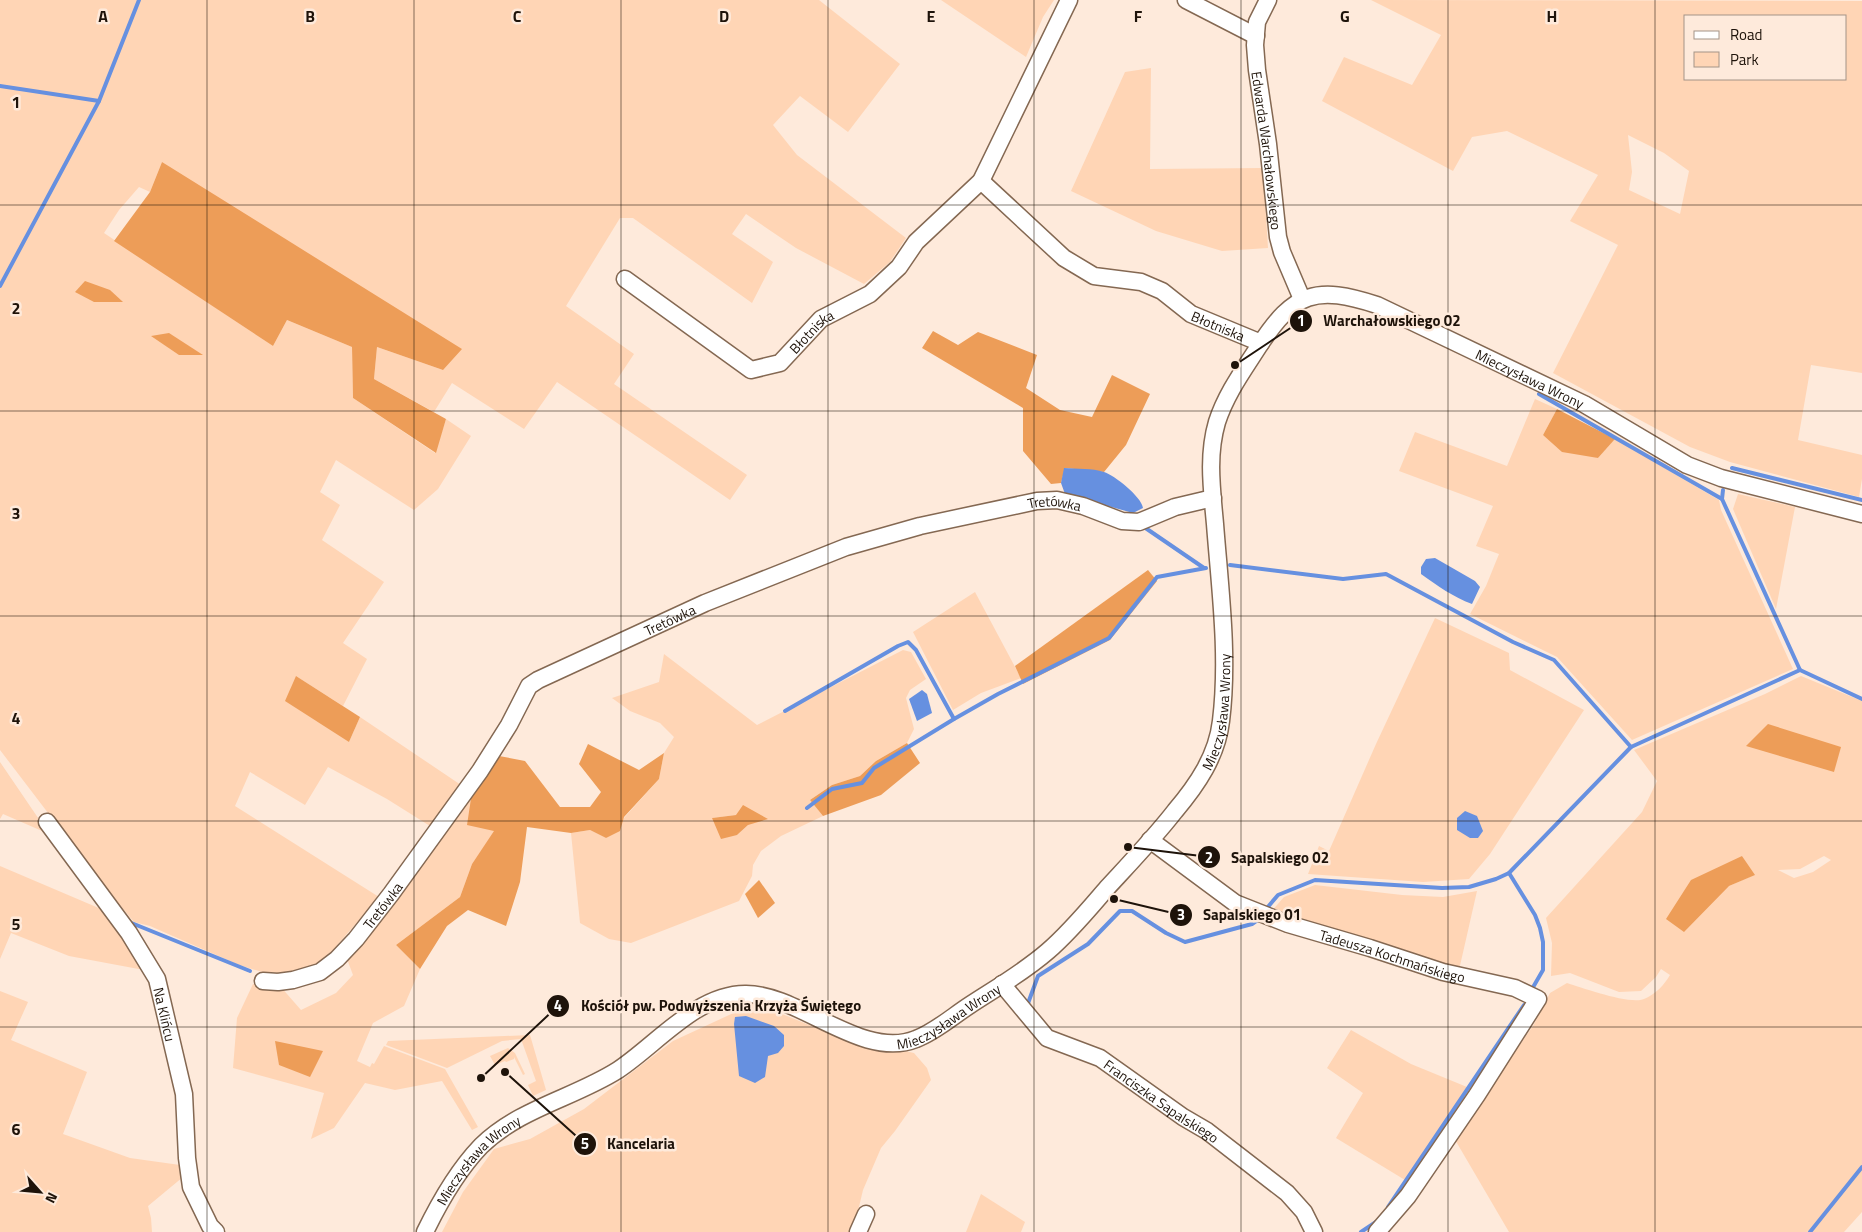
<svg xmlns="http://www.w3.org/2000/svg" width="1862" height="1232" viewBox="0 0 1862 1232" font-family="'Titillium Web',sans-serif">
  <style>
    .green { fill: #ffd5b5; fill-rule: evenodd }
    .forest { fill: #ed9d58 }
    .water { fill: #6690e0 }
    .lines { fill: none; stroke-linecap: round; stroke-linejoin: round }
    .stream { stroke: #6690e0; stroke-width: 4 }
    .minor-casing { stroke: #846852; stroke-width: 19 }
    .minor { stroke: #fff; stroke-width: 16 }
    .grid { fill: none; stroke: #1e130a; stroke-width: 1; stroke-opacity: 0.55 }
    .labels { text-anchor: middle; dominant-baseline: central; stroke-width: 5; stroke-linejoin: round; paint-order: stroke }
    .street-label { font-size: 14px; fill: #1e130a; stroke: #feeadb }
    .grid-label { font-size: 16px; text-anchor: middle; font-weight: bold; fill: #1e130a; stroke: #feeadb; stroke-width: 5; stroke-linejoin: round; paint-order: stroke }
    .leader { fill: none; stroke: #1e130a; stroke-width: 2 }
    .callout-dot { fill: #1e130a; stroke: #feeadb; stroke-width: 2 }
    .mark-label { font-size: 15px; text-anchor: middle; font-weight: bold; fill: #fff }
    .callout-label { font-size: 15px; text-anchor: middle; font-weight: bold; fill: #1e130a; stroke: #feeadb; stroke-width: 5; stroke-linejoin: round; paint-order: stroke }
  </style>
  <rect width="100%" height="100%" fill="#feeadb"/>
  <!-- green -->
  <g class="green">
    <polygon points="0,0 819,0 900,64 848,132 800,96 773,125 797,155 906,238 890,262 864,284 796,248 746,214 732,234 773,262 752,303 633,218 620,218 566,306 634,354 614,384 747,475 730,500 557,382 524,429 452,383 434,412 374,379 377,347 443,370 162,162 150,192 139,187 119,210 104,233 273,346 287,320 352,347 353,398 435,453 446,419 471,436 438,489 414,510 336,460 320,492 340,505 322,540 384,582 343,643 367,659 343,706 296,676 349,742 360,717 461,785 430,826 387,799 328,767 305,805 250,772 235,806 379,897 333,950 316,966 281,975 262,972 239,965 150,926 134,922 103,885 0,750"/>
    <polygon points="941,0 1054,0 1043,17 1026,57"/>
    <path d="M 1371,0 L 1862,1 L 1862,373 L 1811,365 L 1798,440 L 1862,455 L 1862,479 L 1859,497 L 1730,462 L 1690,447 L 1553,373 L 1618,245 L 1570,221 L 1598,175 L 1507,131 L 1472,137 L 1453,171 L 1322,101 L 1344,57 L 1412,85 L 1441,35 ZM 1686,16 L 1846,16 L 1846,79 L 1686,79 ZM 1628,135 L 1664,153 L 1689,171 L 1680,214 L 1629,190 L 1632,172 Z"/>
    <polygon points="1151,68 1150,169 1263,168 1268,248 1222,251 1156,231 1071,191 1125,72"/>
    <polygon points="1535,399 1557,409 1543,435 1598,458 1615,439 1719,500 1721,510 1793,669 1632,740 1557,657 1470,614 1486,586 1499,554 1476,546 1493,506 1399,471 1415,432 1507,466"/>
    <polygon points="1738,494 1795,507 1776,609 1733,509"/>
    <polygon points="975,592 1021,678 981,693 953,710 913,632"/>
    <polygon points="1435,618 1509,653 1510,670 1584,710 1490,854 1469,879 1423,882 1308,874 1319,846 1329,851 1376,744"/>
    <path d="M 903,650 L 911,652 L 926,679 L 910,690 L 906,698 L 914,729 L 907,743 L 876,761 L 860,776 L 832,785 L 810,800 L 823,816 L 781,836 L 761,851 L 753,865 L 752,876 L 739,901 L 631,943 L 609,939 L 580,923 L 571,833 L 590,830 L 606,838 L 659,779 L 664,753 L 674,737 L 660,723 L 630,711 L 612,698 L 659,682 L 664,654 L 757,725 ZM 736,815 L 748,825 L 737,835 L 712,818 Z"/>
    <path d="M 1801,676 L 1862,701 L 1862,1212 L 1844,1232 L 1509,1232 L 1454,1138 L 1533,1026 L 1550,993 L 1567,983 C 1583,988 1630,1005 1644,999 C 1656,994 1664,985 1670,975 L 1661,969 L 1656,977 L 1641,991 L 1619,992 L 1570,973 L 1551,976 L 1552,943 L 1546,918 L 1642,812 L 1657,781 L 1634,750 L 1765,694 ZM 1742,856 L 1754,875 L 1729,886 ZM 1824,856 L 1831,860 L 1813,872 L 1794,878 L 1778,870 L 1800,869 Z"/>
    <polygon points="0,762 49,834 3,814 0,819"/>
    <polygon points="472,792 495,831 472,864 460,897 396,945 420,969 404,1006 373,1023 357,1061 370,1067 372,1063 374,1064 384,1046 445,1069 478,1127 472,1130 442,1081 395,1090 365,1083 334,1128 311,1139 324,1093 233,1068 237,1018 253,984 280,986 301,1010 336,993 353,975 347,959"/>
    <polygon points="0,866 101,909 144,970 69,956 11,933 0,959"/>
    <polygon points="1315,885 1402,895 1443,897 1477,891 1459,970 1270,913 1284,897"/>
    <polygon points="0,991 28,1002 11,1040 87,1072 63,1134 130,1158 180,1165 183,1177 148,1206 151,1218 152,1232 0,1232"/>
    <polygon points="755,1003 829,1033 914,1053 927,1068 931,1080 895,1131 881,1148 863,1190 853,1232 442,1232 463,1192 494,1149 530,1139 584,1109 673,1041"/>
    <polygon points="1351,1030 1411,1064 1467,1087 1405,1180 1336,1138 1363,1093 1327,1068"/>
    <polygon points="530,1035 546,1090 533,1096 528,1085 536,1081 521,1039 502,1041 447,1068 386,1045 388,1041"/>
    <polygon points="508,1048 515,1053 525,1074 523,1075 514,1057 514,1059 506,1062 505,1061 495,1065 490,1056"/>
    <polygon points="981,1194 1025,1222 1021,1232 966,1232"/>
  </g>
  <!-- forest -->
  <g class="forest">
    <polygon points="162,162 462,349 443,370 377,347 374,379 446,419 436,453 353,398 352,347 287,320 273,346 114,241 150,192"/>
    <polygon points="85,281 110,290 123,302 94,302 75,292"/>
    <polygon points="933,331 958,345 978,332 1037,355 1026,388 1060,410 1092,417 1112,375 1150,394 1126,445 1104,472 1065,468 1061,483 1051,484 1023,451 1023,408 922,348"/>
    <polygon points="169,333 203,355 179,355 151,336"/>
    <polygon points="1557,409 1615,439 1598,458 1562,452 1543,435"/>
    <polygon points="1148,570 1157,581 1110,640 1023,684 1015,666"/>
    <polygon points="296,676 360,717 349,742 285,701"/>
    <polygon points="1768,724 1841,747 1834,772 1746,746"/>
    <polygon points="907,743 920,763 881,795 823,816 810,800 832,785 860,776 876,761"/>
    <polygon points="588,744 639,770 664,753 659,779 624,817 620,831 606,838 590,830 571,833 527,827 520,882 506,926 468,910 447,926 420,969 396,945 460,897 472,864 494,831 467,825 472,792 499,756 525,761 560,807 590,807 601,792 579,764"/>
    <polygon points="743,805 768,819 748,825 737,835 721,839 712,818 736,815"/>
    <polygon points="1742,856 1755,875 1729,886 1684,932 1666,919 1691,880"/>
    <polygon points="759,880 775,903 758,918 745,894"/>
    <polygon points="275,1041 323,1051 310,1077 279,1065"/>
  </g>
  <!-- water -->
  <g class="water">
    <path d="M 1064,468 C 1077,469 1092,468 1104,472 C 1114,475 1142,497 1143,508 L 1133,513 L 1065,494 L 1061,483 Z"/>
    <path d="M 1435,558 L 1475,581 L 1480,587 L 1472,604 C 1453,597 1438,586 1421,574 L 1421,567 L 1426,559 Z"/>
    <polygon points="922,690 927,694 932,713 917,721 909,699"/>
    <polygon points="1465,811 1477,816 1483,831 1478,838 1470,838 1457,830 1457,818"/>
    <polygon points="746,1016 774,1026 784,1035 784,1046 778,1053 768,1056 765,1077 755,1083 739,1076 734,1024 735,1017"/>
  </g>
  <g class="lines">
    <!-- stream -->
    <g class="stream">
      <polyline points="0,86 99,101"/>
      <polyline points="0,286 99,101 139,0"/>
      <polyline points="1539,394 1722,499 1800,670"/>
      <polyline points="1732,468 1862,500"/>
      <polyline points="1722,499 1723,490"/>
      <polyline points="1144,527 1204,568"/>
      <polyline points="1230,565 1343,579 1386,574 1513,642 1554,660 1631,747"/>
      <polyline points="785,711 898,646 908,642 916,650 954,719"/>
      <polyline points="807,808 832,789 862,783 874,768 954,719 998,694 1109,638 1157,577 1206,568"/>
      <polyline points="1509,873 1535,915 1540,928 1543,942 1543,970 1532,989"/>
      <polyline points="1267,908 1278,895 1315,880 1442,888 1469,887 1496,879 1509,873 1631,747 1800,670 1862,699"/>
      <polyline points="129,922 250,971"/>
      <polyline points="1027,1006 1038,976 1088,944 1120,911 1132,911 1166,933 1185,942 1252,924 1259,919"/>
      <polyline points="1388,1207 1524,1005"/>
      <polyline points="1361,1232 1376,1222"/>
      <polyline points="1810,1232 1862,1167"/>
    </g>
    <defs>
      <g id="minor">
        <polyline points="1186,0 1256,36"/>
        <path id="s1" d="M 1268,0 L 1257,22 L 1255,45 L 1257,70 L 1268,144 L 1278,237 L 1282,252 L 1302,299"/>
        <path id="s2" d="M 981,181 L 1064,258 L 1094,276 L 1141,282 L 1162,291 L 1191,314 L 1261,343"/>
        <path id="s3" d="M 625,279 L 751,370 L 780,363 L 821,319 L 870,294 L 899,267 L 916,242 L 981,181 L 1069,0"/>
        <path id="s4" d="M 47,822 L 129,933 L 157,979 L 184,1094 L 187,1158 L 191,1187 L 210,1226 L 216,1232"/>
        <path id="s5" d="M 1150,840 L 1235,903 L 1288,924 L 1370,948 L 1443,972 L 1515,988 L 1538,999 L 1477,1095 L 1408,1196 L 1377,1232"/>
        <path id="s6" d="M 263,981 L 278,982 L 293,980 L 320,972 L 337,959 L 356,939 L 391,894 L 480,771 L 509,725 L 529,686 L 538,680 L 705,603 L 846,547 L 920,526 L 1037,501 L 1057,500 L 1083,506 L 1122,521 L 1139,522 L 1175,507 L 1213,498"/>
        <path id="s7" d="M 1002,984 L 1047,1038 L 1100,1058 L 1183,1117 L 1207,1131 L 1287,1193 L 1304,1212 L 1314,1232"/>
        <path id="s8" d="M 425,1232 C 440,1201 457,1171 481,1146 C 520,1108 574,1098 618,1070 C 656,1045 697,994 745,994 C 798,993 862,1061 916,1039 C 935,1032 953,1016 970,1005 C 996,988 1024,972 1048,951 C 1070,932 1088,910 1107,888 C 1130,863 1154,838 1175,811 C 1197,785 1217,756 1221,721 C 1229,656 1220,589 1215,524 C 1212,490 1207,456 1217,422 C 1226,394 1243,371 1259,346 C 1294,292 1316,285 1377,305 L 1584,404 L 1687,465 L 1721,478 L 1862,514"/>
        <polyline points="858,1232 866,1214"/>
      </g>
    </defs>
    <!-- minor casing -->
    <use href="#minor" class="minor-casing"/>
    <!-- minor -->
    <use href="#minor" class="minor"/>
  </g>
  <!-- grid -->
  <path class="grid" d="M 207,0 L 207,1232M 414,0 L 414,1232M 621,0 L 621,1232M 828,0 L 828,1232M 1034,0 L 1034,1232M 1241,0 L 1241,1232M 1448,0 L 1448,1232M 1655,0 L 1655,1232M 0,205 L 1862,205M 0,411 L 1862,411M 0,616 L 1862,616M 0,821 L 1862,821M 0,1027 L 1862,1027"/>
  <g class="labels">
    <!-- street labels -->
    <g class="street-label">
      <text stroke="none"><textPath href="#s1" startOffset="154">Edwarda Warchałowskiego</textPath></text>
      <text stroke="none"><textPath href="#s2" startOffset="285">Błotniska</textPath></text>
      <text stroke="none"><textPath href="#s3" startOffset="230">Błotniska</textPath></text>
      <text stroke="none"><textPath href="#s8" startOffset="1740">Mieczysława Wrony</textPath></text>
      <text stroke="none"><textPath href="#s6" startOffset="975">Tretówka</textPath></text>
      <text stroke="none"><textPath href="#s6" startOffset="570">Tretówka</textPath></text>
      <text stroke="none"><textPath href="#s8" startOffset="1051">Mieczysława Wrony</textPath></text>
      <text stroke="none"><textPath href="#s6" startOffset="150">Tretówka</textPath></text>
      <text stroke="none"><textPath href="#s5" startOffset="272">Tadeusza Kochmańskiego</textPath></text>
      <text stroke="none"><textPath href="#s8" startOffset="631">Mieczysława Wrony</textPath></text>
      <text stroke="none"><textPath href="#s4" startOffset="228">Na Klińcu</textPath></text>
      <text stroke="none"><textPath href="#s7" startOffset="202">Franciszka Sapalskiego</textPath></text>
      <text stroke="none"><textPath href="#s8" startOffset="91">Mieczysława Wrony</textPath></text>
    </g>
  </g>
  <g class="grid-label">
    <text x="103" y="22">A</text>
    <text x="310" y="22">B</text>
    <text x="517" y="22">C</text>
    <text x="724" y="22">D</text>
    <text x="931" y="22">E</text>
    <text x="1138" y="22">F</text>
    <text x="1345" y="22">G</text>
    <text x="1552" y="22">H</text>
    <text x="16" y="108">1</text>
    <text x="16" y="314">2</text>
    <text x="16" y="519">3</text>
    <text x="16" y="724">4</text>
    <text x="16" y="930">5</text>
    <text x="16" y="1135">6</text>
  </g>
  <!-- callouts -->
  <path class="leader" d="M1235 365L1301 321M1128 847L1209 857M1114 899L1181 915M481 1078L558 1006M505 1072L585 1144"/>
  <g class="callout-dot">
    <circle cx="1235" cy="365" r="5"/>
    <circle cx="1128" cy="847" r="5"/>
    <circle cx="1114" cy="899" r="5"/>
    <circle cx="481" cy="1078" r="5"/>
    <circle cx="505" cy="1072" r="5"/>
    <circle cx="1301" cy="321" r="12"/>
    <circle cx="1209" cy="857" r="12"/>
    <circle cx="1181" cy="915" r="12"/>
    <circle cx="558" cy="1006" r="12"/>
    <circle cx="585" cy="1144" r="12"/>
  </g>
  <g class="mark-label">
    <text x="1301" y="326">1</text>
    <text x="1209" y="863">2</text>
    <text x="1181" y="920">3</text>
    <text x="558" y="1011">4</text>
    <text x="585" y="1149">5</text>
  </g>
  <g class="callout-label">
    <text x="1392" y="326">Warchałowskiego 02</text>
    <text x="1280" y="863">Sapalskiego 02</text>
    <text x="1252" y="920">Sapalskiego 01</text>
    <text x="721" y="1011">Kościół pw. Podwyższenia Krzyża Świętego</text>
    <text x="641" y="1149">Kancelaria</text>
  </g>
  <!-- legend -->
  <rect x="1684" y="15" width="162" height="65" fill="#feeadb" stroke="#a49487"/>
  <rect x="1694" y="31" width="25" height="8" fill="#ffffff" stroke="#a49487"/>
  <text x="1730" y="40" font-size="15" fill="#1e130a">Road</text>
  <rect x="1694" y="52" width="25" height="15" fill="#ffd5b5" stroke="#a49487"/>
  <text x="1730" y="65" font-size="15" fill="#1e130a">Park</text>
  <!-- north arrow -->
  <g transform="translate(40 1192) rotate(117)" stroke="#feeadb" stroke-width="4" paint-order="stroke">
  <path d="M0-4L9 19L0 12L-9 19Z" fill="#1e130a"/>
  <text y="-8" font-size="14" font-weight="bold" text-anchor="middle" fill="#1e130a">N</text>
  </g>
</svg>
